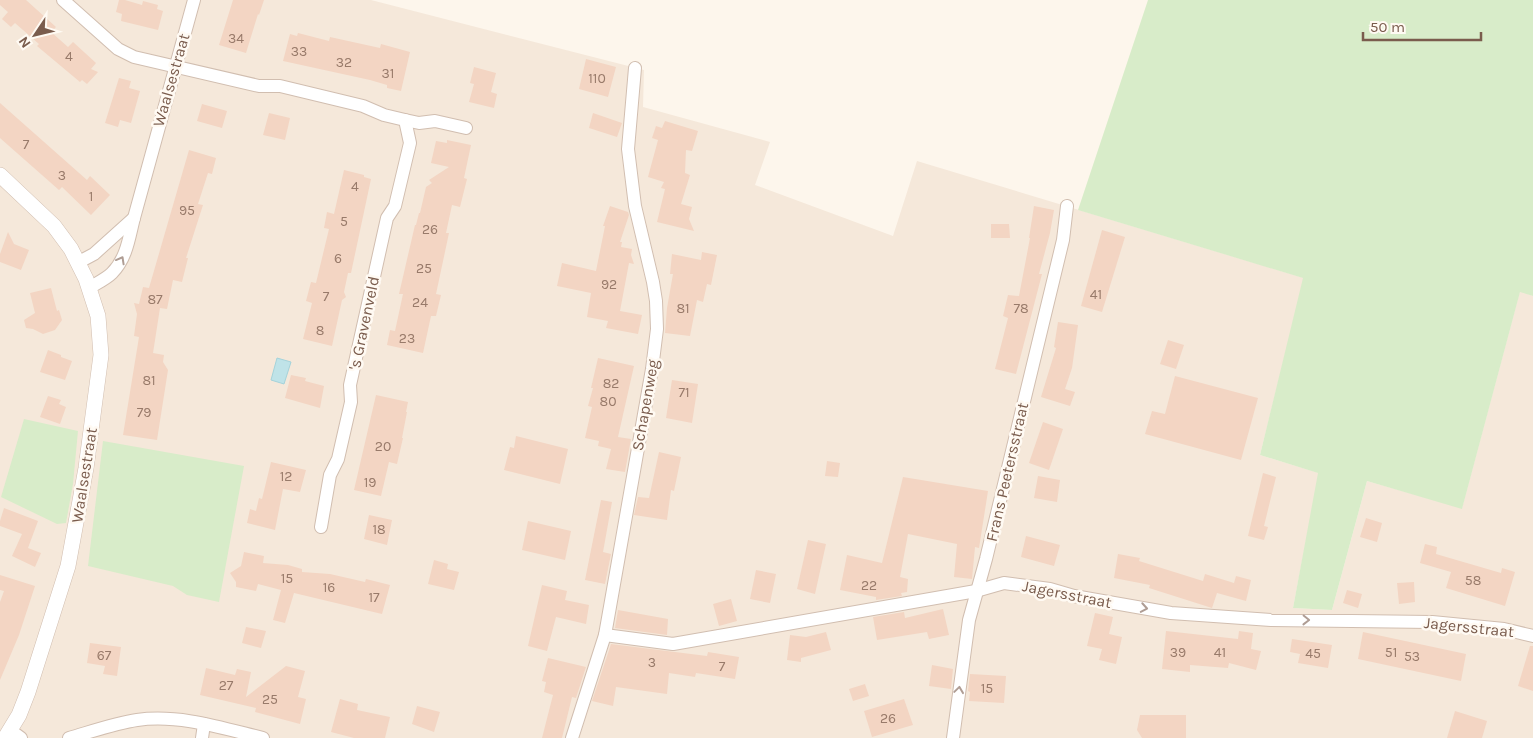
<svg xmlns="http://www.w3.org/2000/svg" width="1533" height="738" viewBox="0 0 1533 738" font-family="Karla,sans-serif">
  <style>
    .residential { fill: #f5e8da }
    .green { fill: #d8ecc9 }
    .water { fill: #bfe3e8; stroke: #a5d3da }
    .building { fill: #f3d5c3 }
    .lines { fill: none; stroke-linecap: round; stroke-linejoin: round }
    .minor-casing { stroke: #d1beb0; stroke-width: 14 }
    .tertiary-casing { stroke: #d1beb0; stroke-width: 16 }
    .minor { stroke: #fff; stroke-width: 12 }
    .tertiary { stroke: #fff; stroke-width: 15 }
    .oneway { stroke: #af9d94 }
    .labels { text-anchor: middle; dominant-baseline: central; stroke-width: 5; stroke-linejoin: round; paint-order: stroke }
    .number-label { font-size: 14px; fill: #987a6a }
    .street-label { font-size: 16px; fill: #7a5c4d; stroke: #fffaf3 }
  </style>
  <rect width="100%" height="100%" fill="#fdf6ec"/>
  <!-- residential -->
  <polygon class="residential" points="0,0 371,0 644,70 643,107 770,142 755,185 893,236 917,161 1304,278 1260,455 1319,473 1293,608 1332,610 1367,481 1462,508 1520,291 1533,296 1533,738 0,738"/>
  <!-- green -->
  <g class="green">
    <polygon points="1148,0 1533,0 1533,296 1520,292 1462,509 1367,481 1332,610 1293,608 1318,473 1260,455 1303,278 1078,210"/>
    <polygon points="24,419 78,431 73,484 66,523 57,524 1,497"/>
    <polygon points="103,441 244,466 219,602 187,595 173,586 88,566"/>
  </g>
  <!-- water -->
  <polygon class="water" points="277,358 291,362 284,384 271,380"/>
  <!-- building -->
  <g class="building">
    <polygon points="0,0 26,0 56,27 51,32 68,47 73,42 96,63 91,69 98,72 87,84 82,80 80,82 37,46 39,44 15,23 11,27 2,19 8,12 0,5"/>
    <polygon points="119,0 125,0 142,5 143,1 158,5 157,9 163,11 158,30 121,21 122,14 116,12"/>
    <polygon points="233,0 264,0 259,15 258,14 246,53 219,45"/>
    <polygon points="298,33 329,41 330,37 380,48 381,44 410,52 401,91 387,88 387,85 370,80 283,61 290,34 297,36"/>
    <polygon points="586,59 616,67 608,97 579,89"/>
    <polygon points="474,67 496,73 491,92 497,94 494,108 469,102 474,84 470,83"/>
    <polygon points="119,78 131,81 129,88 140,91 131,123 120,120 118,127 105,123"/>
    <polygon points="0,103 87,180 90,176 110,195 91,215 62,187 59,190 0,138"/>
    <polygon points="202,104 227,111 222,128 197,121"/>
    <polygon points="269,113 290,118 285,140 263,135"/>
    <polygon points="593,113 622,123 617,137 589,128"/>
    <polygon points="665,121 698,131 692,151 686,150 685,173 690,175 681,204 692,207 689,219 694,231 657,222 665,189 661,188 664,182 648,177 658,140 652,138 656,126 662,128"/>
    <polygon points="447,140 471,145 464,178 467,179 460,207 452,205 446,233 449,233 436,294 441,295 436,316 431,316 423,353 387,345 390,330 395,331 403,294 399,294 415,225 416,225 419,213 420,213 426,187 432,183 429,180 449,167 431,163 436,141 447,143"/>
    <polygon points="189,150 216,158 212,174 208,173 198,204 203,205 186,258 188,258 182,282 173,280 167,309 160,308 153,353 164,355 163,362 168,370 157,440 123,435 139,337 134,336 137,314 134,303 139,304 143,287 149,288"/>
    <polygon points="344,170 364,175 364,177 371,179 351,273 348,273 344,292 346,297 342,300 332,346 303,339 312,303 306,301 311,282 316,283 329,229 324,228 327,212 334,214"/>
    <polygon points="610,206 628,212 629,215 620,242 622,242 621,247 632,249 631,255 634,264 629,263 620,311 642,315 638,334 606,328 608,321 587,317 591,293 557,286 562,263 596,271 605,226 603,226"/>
    <polygon points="1034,206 1054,210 1050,233 1039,274 1042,274 1016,374 995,369 1008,318 1003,316 1008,295 1019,296 1030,238 1029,238"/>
    <polygon points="991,224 1009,224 1010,238 991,238"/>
    <polygon points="1102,230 1125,237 1102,312 1081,306"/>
    <polygon points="8,232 14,244 29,250 21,270 0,262 0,254"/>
    <polygon points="702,252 717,255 711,285 707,284 703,302 697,300 690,336 665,333 667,308 673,274 670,274 672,254 701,260"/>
    <polygon points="51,288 57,311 59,310 62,320 55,330 43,334 33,329 26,328 24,320 35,313 30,293"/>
    <polygon points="1058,322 1078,325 1072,368 1065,389 1075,392 1070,406 1041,397 1056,348 1054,347"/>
    <polygon points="1168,340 1184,345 1176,369 1160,364"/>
    <polygon points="48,350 61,355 61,357 72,361 65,380 40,372"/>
    <polygon points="598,358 634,366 618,437 631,439 625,472 606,469 611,449 598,446 599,441 585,438 592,407 588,406 593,388 591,388"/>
    <polygon points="291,375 306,378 305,381 324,386 320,408 285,398"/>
    <polygon points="1175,376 1258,398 1241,460 1145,434 1152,411 1165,414"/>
    <polygon points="672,380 698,384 692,423 666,418"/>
    <polygon points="376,395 408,402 406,412 407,412 402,438 403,438 397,464 389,462 381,496 354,490"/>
    <polygon points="48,396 61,400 59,404 66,407 60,424 40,417"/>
    <polygon points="1043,422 1063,429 1049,470 1029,463"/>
    <polygon points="516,436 568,449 560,484 504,470 510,447 514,448"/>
    <polygon points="659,452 681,457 674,491 671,490 667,520 634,515 638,497 649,498"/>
    <polygon points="827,461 840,463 838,477 825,476"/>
    <polygon points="271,462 306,470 300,492 283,489 275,530 247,523 250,509 256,511 259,498 262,499"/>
    <polygon points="1263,473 1276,477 1264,526 1268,527 1264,540 1248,536"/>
    <polygon points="1038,476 1060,480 1057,502 1034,498"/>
    <polygon points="903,477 988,491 979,548 975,547 972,579 954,577 957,544 908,534 900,577 908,579 907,592 901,593 902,596 876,600 876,597 840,590 847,555 882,563"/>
    <polygon points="601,500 612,502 603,552 611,554 605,584 585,580"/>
    <polygon points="4,508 38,521 28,548 41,553 35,567 12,556 22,534 0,526 0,521"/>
    <polygon points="369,515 392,520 387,545 364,539"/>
    <polygon points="1366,518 1382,523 1377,542 1360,537"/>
    <polygon points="528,521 571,531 565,560 522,550"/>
    <polygon points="1026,536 1060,545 1054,566 1021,557"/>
    <polygon points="808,540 826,544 815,594 797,589"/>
    <polygon points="1425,544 1437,547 1436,554 1501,573 1502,568 1515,572 1505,606 1446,588 1451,572 1420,563"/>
    <polygon points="244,552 264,556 263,563 288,565 302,569 302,572 330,574 365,582 366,579 390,585 382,614 294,593 285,623 273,620 281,590 258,584 256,591 236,587 236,582 230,573 241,566"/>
    <polygon points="1118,554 1140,558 1139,561 1203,581 1205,574 1234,583 1236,576 1251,580 1246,601 1217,593 1212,608 1149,588 1150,585 1114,578"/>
    <polygon points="434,560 448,564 447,569 459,572 454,590 428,584"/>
    <polygon points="756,570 776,574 770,603 750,599"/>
    <polygon points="0,575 35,586 19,635 0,680 0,602 4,591 0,590"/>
    <polygon points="1414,582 1415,602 1399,604 1397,583"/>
    <polygon points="542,585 567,591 565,600 589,605 586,624 556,617 547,651 528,646"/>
    <polygon points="1347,590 1362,594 1358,608 1343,603"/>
    <polygon points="731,599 737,621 719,626 713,604"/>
    <polygon points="943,609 949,635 929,639 927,632 877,640 873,617 904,612 905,618"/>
    <polygon points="618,610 668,619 667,635 615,628"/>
    <polygon points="1095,613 1113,617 1109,634 1122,637 1116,664 1099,660 1102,649 1087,646"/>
    <polygon points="246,627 266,631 261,648 242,643"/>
    <polygon points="1166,631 1238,639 1239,631 1253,633 1251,649 1261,651 1256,670 1229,663 1228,668 1190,665 1190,672 1162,669"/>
    <polygon points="826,632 831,650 801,658 801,662 787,660 790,635 806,637"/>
    <polygon points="1363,632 1466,654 1461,681 1358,659"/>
    <polygon points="1292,639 1332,645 1328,668 1298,663 1300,654 1290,652"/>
    <polygon points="90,643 121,647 117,676 103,674 105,666 87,663"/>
    <polygon points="611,644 707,656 708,652 739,657 735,679 696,673 695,677 669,673 667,694 616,687 613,706 592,701"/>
    <polygon points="1530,646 1533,646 1533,691 1518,686"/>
    <polygon points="548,658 586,667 576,698 572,697 562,738 542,738 553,695 544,692 546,682 542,681"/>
    <polygon points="932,665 953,669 951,689 929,686"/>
    <polygon points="286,666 305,671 298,697 306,699 300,724 255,712 256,708 200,695 206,668 235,675 237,669 251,672 246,697"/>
    <polygon points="970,674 1006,676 1004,703 969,701 970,692 968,691"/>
    <polygon points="865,684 869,696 853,701 849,689"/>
    <polygon points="340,699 358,704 357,710 390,717 385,738 354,738 331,732"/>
    <polygon points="904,699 913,725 872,737 864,711"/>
    <polygon points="417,706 440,712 434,732 412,724"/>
    <polygon points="1455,711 1487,721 1482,738 1447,738"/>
    <polygon points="1140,715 1186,715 1186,738 1142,738 1137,730"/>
  </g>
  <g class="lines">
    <defs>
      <g id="minor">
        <polyline points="63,0 118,49 134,57 259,86 280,86 363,106 384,115 405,120 410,143 395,206 387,218 350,385 351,402 338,459 330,475 321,527"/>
        <polyline points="405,120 419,123 435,121 466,128"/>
        <polyline points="79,262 94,254 134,218"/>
        <path d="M 89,288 C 97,283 106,279 112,273 C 127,258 129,237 134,218 L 194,0"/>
        <polyline points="605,635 673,644 976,591 1004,583 1050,589 1074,596 1171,613 1271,620 1432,622 1504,629 1533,636"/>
        <polyline points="10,730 21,738"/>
        <path d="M 69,738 C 90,732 116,723 137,720 C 179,714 222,728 263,738"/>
        <polyline points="202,738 204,724"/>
        <polyline points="572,738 605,635 652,369 657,329 656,301 653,282 635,206 628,149 635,68"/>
        <polyline points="953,738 969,620 986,559 1063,240 1067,206"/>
      </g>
      <polyline id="tertiary" points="0,175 54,226 71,249 86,279 98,316 101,355 86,468 68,566 28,692 19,715 5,738"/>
    </defs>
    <!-- minor casing -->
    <use href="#minor" class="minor-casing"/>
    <!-- tertiary casing -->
    <use href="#tertiary" class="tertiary-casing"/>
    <!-- minor -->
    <use href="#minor" class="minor"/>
    <!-- tertiary -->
    <use href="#tertiary" class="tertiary"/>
  </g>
  <!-- one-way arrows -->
  <defs><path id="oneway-chevron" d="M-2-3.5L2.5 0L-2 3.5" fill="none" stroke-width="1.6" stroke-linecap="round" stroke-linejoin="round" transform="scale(1.25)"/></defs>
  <g class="oneway">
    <use href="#oneway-chevron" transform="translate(121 260) rotate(-61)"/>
    <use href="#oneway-chevron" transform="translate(1144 608) rotate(10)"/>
    <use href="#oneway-chevron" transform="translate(1306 620) rotate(1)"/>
    <use href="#oneway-chevron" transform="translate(959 690) rotate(-82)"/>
  </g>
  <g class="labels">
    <!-- number labels -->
    <g class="number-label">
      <text x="236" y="38">34</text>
      <text x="299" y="51">33</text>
      <text x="69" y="56">4</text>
      <text x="344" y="62">32</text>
      <text x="388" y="73">31</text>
      <text x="597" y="78">110</text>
      <text x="26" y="144">7</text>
      <text x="62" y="175">3</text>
      <text x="355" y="186">4</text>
      <text x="91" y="196">1</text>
      <text x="187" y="210">95</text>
      <text x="344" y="221">5</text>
      <text x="430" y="229">26</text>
      <text x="338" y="258">6</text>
      <text x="424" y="268">25</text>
      <text x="609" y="284">92</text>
      <text x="1096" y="294">41</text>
      <text x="326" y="296">7</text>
      <text x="155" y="299">87</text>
      <text x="420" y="302">24</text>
      <text x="683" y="308">81</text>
      <text x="1021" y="308">78</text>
      <text x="320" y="330">8</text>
      <text x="407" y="338">23</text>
      <text x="149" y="380">81</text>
      <text x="611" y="383">82</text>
      <text x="684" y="392">71</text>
      <text x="608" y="401">80</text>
      <text x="144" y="412">79</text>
      <text x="383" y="446">20</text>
      <text x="286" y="476">12</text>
      <text x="370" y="482">19</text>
      <text x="379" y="529">18</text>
      <text x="287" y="578">15</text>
      <text x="1473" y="580">58</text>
      <text x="869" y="585">22</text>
      <text x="329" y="587">16</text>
      <text x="374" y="597">17</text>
      <text x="1178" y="652">39</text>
      <text x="1220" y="652">41</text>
      <text x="1391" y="652">51</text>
      <text x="1313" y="653">45</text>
      <text x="104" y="655">67</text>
      <text x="1412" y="656">53</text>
      <text x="652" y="662">3</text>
      <text x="722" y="666">7</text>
      <text x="226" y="685">27</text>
      <text x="987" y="688">15</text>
      <text x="270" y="699">25</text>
      <text x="888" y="718">26</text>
    </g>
    <!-- street labels -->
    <g class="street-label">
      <text transform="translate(171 80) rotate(-74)">Waalsestraat</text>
      <text transform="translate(364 323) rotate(-78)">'s Gravenveld</text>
      <text transform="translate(645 405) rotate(-80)">Schapenweg</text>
      <text transform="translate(1007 472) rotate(-77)">Frans Peetersstraat</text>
      <text transform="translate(84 475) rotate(-81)">Waalsestraat</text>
      <text transform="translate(1067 594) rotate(11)">Jagersstraat</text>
      <text transform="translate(1469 627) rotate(6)">Jagersstraat</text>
    </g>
  </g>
  <!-- north arrow -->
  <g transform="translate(35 35) rotate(235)" stroke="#fffaf3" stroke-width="4" paint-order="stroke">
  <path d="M0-4L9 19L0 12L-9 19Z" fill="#7a5c4d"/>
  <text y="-8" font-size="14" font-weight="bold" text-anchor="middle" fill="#7a5c4d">N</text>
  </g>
  <!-- scale -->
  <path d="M1363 32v8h118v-8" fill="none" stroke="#7a5c4d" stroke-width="2.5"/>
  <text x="1370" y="32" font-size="15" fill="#7a5c4d" stroke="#fffaf3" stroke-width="4" paint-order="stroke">50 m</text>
</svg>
